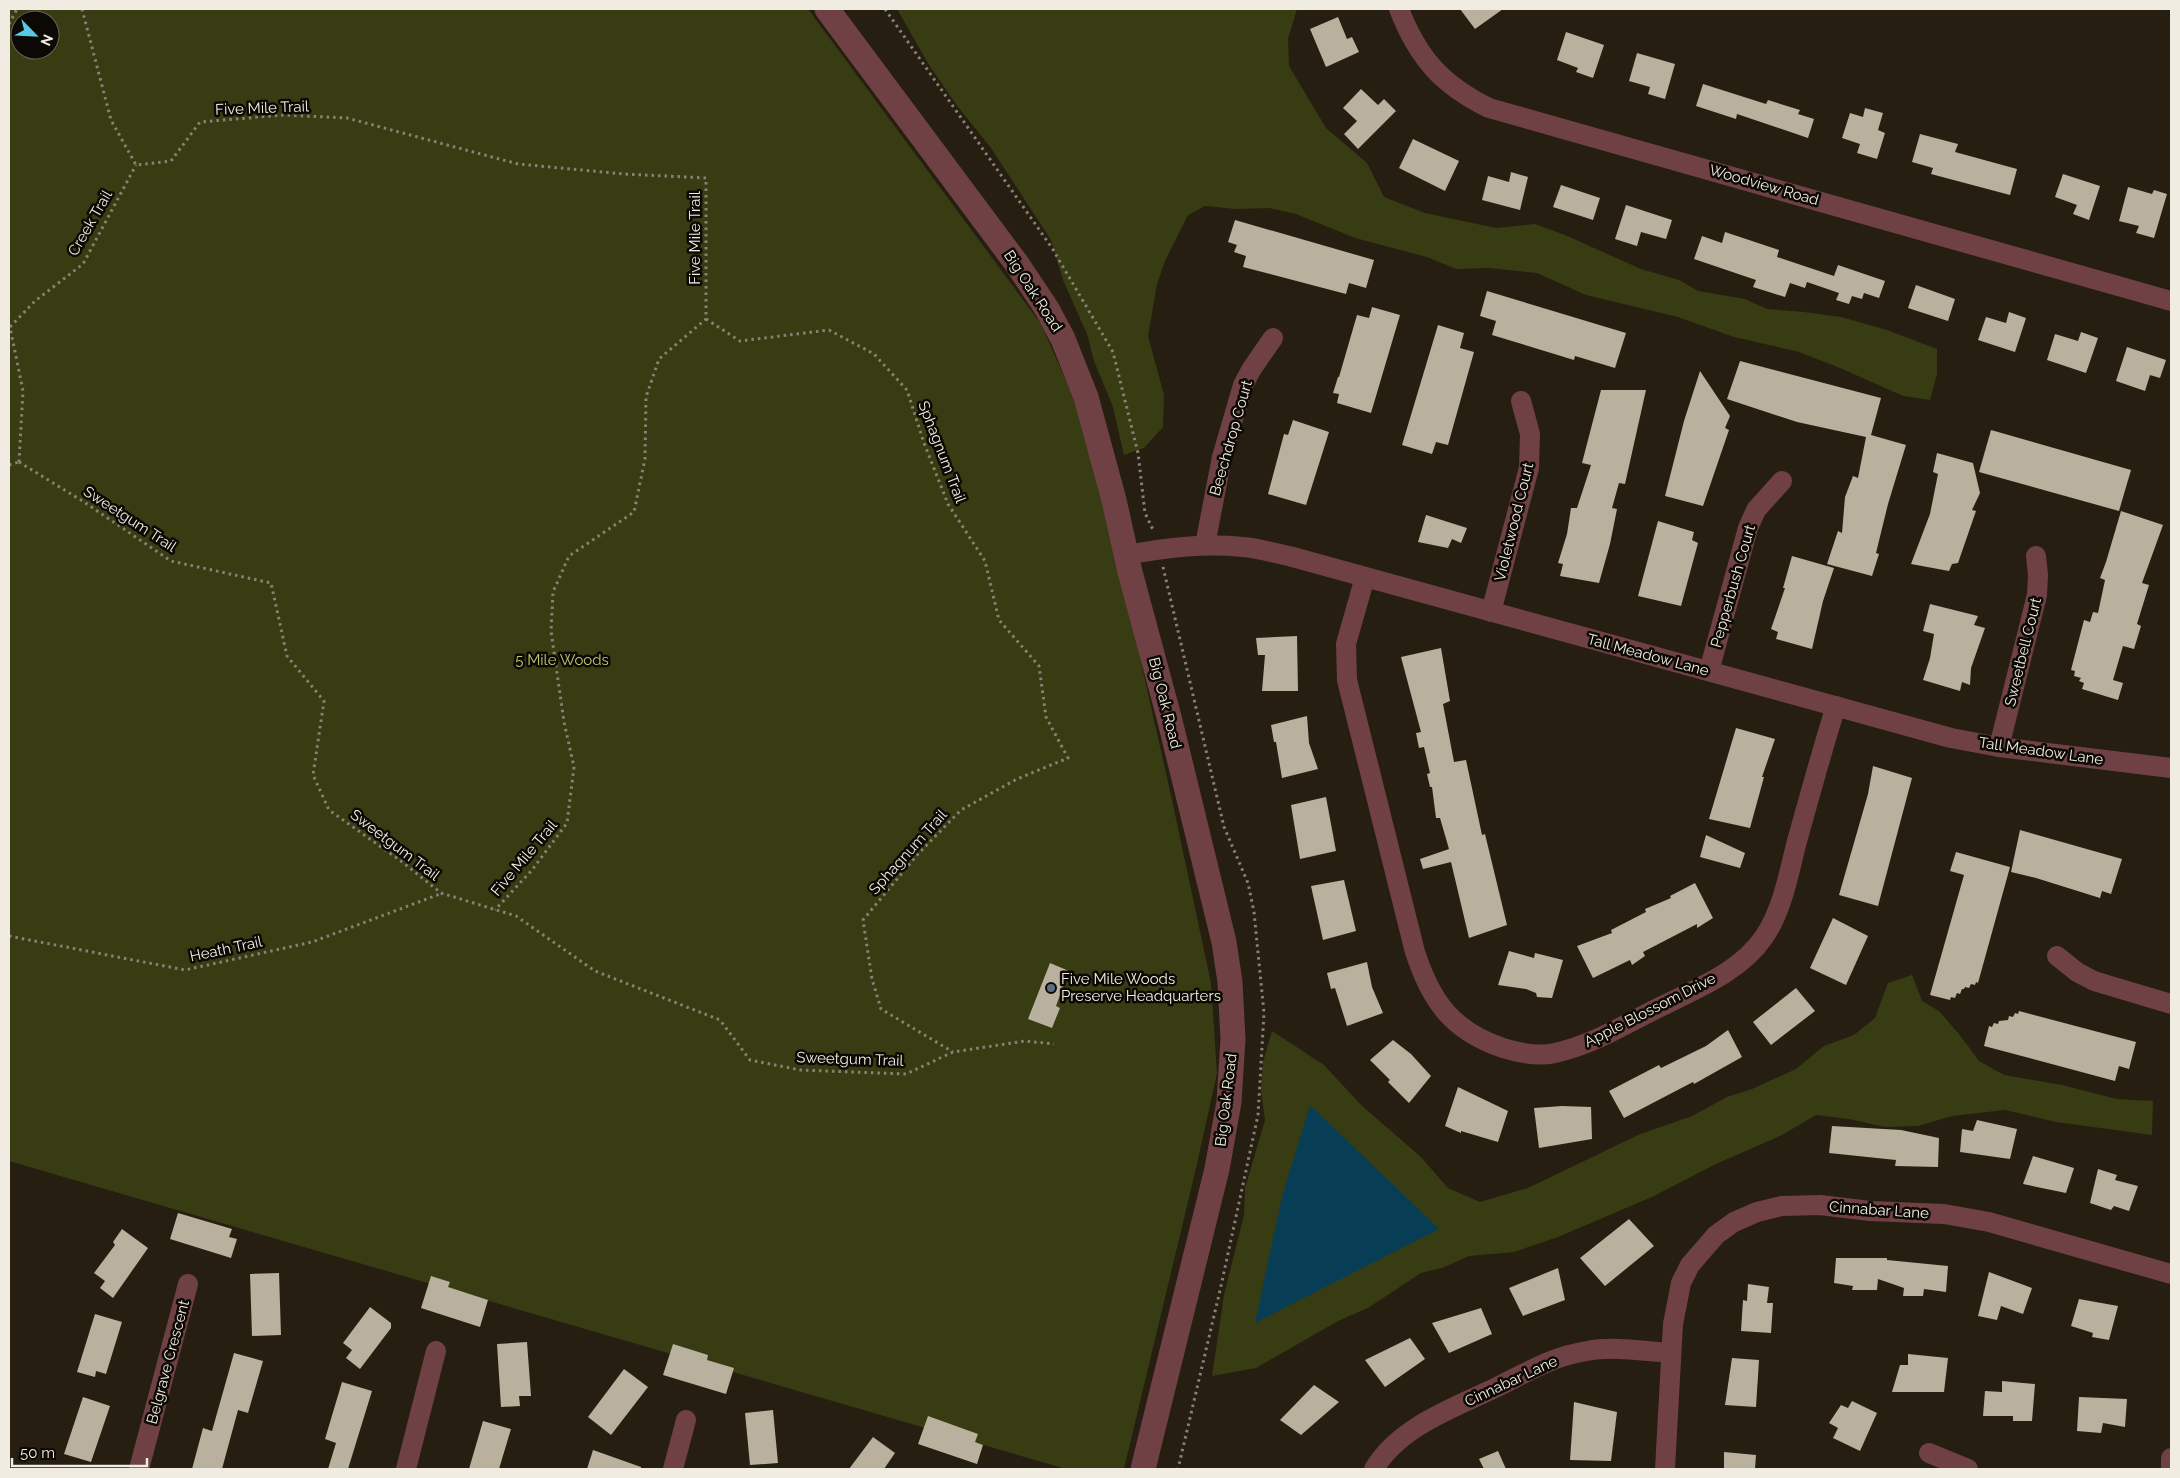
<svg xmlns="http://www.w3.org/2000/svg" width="2180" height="1478" viewBox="0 0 2180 1478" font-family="Raleway,sans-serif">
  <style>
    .green { fill: #383c13; fill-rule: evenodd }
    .water { fill: #083e55 }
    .building { fill: #b9b09d }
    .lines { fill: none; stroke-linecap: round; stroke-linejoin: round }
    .path { stroke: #888276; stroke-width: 3; stroke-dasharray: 2.5 4; stroke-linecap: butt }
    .minor { stroke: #6f4144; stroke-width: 20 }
    .tertiary { stroke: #6f4144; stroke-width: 25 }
    .service-dot { fill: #5c6f8a; stroke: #0c0904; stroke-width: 2 }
    .labels { text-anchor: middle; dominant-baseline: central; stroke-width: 5; stroke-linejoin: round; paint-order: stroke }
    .street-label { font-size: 15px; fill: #f1ece2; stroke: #0c0904 }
    .park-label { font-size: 15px; fill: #bec972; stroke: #0c0904 }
    .poi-label { font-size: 15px; fill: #f1ece2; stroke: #0c0904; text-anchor: start }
  </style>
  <rect width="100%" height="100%" fill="#261e10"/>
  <!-- green -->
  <g class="green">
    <path d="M 9,9 L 808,9 L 1041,324 L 1076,403 L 1105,502 L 1172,800 L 1211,983 L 1217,1073 L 1197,1164 L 1124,1469 L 1066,1469 L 9,1161 ZM 20,20 L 50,20 L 50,50 L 20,50 Z"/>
    <polygon points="897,9 1297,9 1288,39 1289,66 1326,128 1367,163 1384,197 1425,213 1496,228 1535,224 1565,235 1641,269 1679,280 1698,291 1745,299 1767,309 1804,312 1841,317 1887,330 1937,349 1937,374 1930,400 1903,396 1840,368 1799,352 1734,337 1678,317 1586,295 1537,273 1489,268 1456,269 1427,257 1355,238 1296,214 1269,208 1236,209 1205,206 1188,215 1165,261 1157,284 1148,336 1164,395 1163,427 1144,448 1124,455 1113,407 1094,361 1087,334 1063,280 1051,240 991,148 958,107 929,65"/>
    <polygon points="1912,975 1922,1001 1939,1011 1959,1034 1979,1061 2004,1075 2062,1085 2117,1099 2153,1101 2152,1135 2056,1122 2005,1110 1952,1116 1918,1126 1885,1127 1849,1119 1816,1115 1782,1135 1716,1164 1654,1196 1558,1237 1514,1252 1469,1256 1442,1268 1421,1273 1368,1308 1338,1321 1256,1368 1212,1376 1224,1295 1244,1215 1245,1188 1265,1120 1261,1091 1263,1062 1272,1031 1324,1065 1362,1106 1420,1156 1448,1188 1480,1202 1528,1188 1638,1135 1692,1116 1727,1097 1752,1089 1796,1069 1824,1046 1854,1035 1875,1018 1888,983"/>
  </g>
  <!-- water -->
  <polygon class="water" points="1310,1105 1439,1229 1255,1323 1282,1197"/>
  <!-- building -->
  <g class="building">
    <polygon points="1460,9 1503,9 1475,29"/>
    <polygon points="1338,17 1347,39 1352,37 1359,52 1326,67 1310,29"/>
    <polygon points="1566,32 1604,45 1593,78 1576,72 1578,68 1557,60"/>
    <polygon points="1637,53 1675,64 1665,99 1648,94 1650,87 1629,81"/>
    <polygon points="1703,84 1766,104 1768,100 1800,110 1798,114 1814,119 1808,138 1737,114 1736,119 1696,106"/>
    <polygon points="1361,89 1378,105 1384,99 1396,111 1358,149 1344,134 1357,121 1343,108"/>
    <polygon points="1865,108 1883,113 1878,130 1885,133 1877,159 1857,153 1860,144 1842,138 1850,113 1863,117"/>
    <polygon points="1920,134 1958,144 1955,152 2017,169 2010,195 1931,174 1933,168 1912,162"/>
    <polygon points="1413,139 1459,161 1445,191 1399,168"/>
    <polygon points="1511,172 1528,177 1520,210 1482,200 1488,176 1509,182"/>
    <polygon points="2063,174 2100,186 2089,220 2073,214 2077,205 2055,197"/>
    <polygon points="1561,185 1600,198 1593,220 1553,207"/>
    <polygon points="2128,187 2152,194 2154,190 2167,194 2154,238 2136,233 2139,226 2119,221"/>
    <polygon points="1626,205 1672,220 1666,239 1641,232 1637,246 1615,239"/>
    <polygon points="1235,220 1374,260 1366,288 1349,283 1346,294 1243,267 1246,256 1234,252 1237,245 1228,242"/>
    <polygon points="1725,232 1779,250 1777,257 1834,276 1838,265 1885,281 1879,298 1864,293 1862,299 1852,296 1849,304 1836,300 1839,293 1807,282 1805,288 1790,283 1785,297 1753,287 1756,280 1694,259 1702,236 1722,243"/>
    <polygon points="1916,285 1955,299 1948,321 1908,308"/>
    <polygon points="1487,291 1626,333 1615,368 1575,356 1574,360 1492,335 1496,321 1480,316"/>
    <polygon points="1372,307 1400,315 1371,413 1337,403 1339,394 1333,393 1338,377 1339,377 1357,315 1369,318"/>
    <polygon points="2009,312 2026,318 2015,352 1978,340 1986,317 2006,323"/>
    <polygon points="1438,325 1464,333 1460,348 1474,352 1448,445 1436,442 1432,454 1402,445"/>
    <polygon points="2081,332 2098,338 2086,373 2047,360 2055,334 2078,341"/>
    <polygon points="2127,347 2166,360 2160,378 2150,375 2145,391 2116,381"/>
    <polygon points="1740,361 1881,398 1871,435 1906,445 1888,504 1876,553 1879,554 1872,576 1827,564 1838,531 1842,533 1845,497 1853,476 1858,478 1866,437 1797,422 1727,399"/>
    <polygon points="1700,371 1730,416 1725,428 1729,430 1703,506 1665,496 1684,421"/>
    <polygon points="1601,390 1646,390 1625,484 1619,483 1612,508 1617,509 1610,544 1599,583 1560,576 1563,564 1558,563 1567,534 1571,508 1577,508 1591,465 1582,463"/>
    <polygon points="1293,420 1329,432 1306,505 1268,494 1284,434 1288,435"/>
    <polygon points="1991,430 2131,470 2119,511 1979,472"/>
    <polygon points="1937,453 1973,463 1980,493 1972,510 1976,511 1958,563 1952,564 1949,571 1911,564 1930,514 1938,474 1933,472"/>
    <polygon points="2121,511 2163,525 2142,583 2149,585 2137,624 2141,626 2134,649 2123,646 2113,680 2123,683 2118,700 2082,689 2084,683 2079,681 2081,678 2074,676 2075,671 2071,670 2084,620 2090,622 2093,612 2098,613 2105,580 2100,578 2106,562"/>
    <polygon points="1426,515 1467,528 1461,543 1452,539 1448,548 1418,542"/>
    <polygon points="1658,521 1694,532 1692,540 1698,543 1681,606 1638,596"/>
    <polygon points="1792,556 1834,568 1823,601 1812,649 1776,639 1778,632 1771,629 1785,588 1783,588"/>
    <polygon points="1930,604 1978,616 1974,625 1985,628 1971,668 1970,685 1962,682 1960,691 1923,680 1930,658 1934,634 1923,631"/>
    <polygon points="1297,636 1298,691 1262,691 1265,655 1258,655 1256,638"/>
    <polygon points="1441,648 1450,701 1443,704 1454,762 1466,760 1482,835 1485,834 1507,925 1469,938 1451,862 1423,869 1420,859 1449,849 1440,818 1436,818 1432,787 1430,787 1427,774 1430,773 1424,747 1419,748 1416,733 1421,732 1401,657"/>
    <polygon points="1307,716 1309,743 1318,769 1282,778 1276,742 1274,742 1271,725"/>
    <polygon points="1736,728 1775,739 1762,777 1764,777 1750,828 1709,819"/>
    <polygon points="1873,766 1912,778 1878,906 1839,895 1868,794"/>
    <polygon points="1326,797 1336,851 1300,859 1291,805"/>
    <polygon points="2020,830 2122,859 2111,894 2102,891 2100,898 2036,878 2011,872"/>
    <polygon points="1706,835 1745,853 1740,868 1700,857"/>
    <polygon points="1956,852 2010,867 1978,983 1976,982 1975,985 1971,984 1969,988 1965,987 1964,989 1962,989 1960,994 1957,993 1955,998 1951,997 1950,1000 1930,995 1964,875 1950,871"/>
    <polygon points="1344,880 1356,931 1323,940 1311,886"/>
    <polygon points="1695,883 1713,918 1697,928 1697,924 1643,952 1645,956 1632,965 1630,960 1593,978 1577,946 1612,933 1611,930 1646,912 1645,909 1671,898 1670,896"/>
    <polygon points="1833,918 1868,936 1846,985 1810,968"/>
    <polygon points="1509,951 1534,958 1535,953 1563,960 1552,998 1537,997 1536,993 1526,989 1498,985"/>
    <polygon points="1367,962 1372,987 1383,1013 1347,1026 1335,988 1331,989 1327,973"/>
    <polygon points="1050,963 1069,971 1056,1006 1060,1008 1052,1028 1028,1019"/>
    <polygon points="1796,988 1815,1011 1771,1045 1753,1022"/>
    <polygon points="2019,1011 2136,1042 2129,1069 2119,1066 2115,1081 1984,1046 1989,1026 1992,1027 1994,1023 1998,1024 1999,1021 2008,1020 2009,1016 2013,1017 2015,1013 2018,1014"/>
    <polygon points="1728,1030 1742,1057 1694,1084 1693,1082 1624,1118 1609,1091 1659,1065 1661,1068 1706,1046"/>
    <polygon points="1393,1040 1411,1054 1431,1076 1409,1103 1388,1082 1390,1080 1370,1060"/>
    <polygon points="1458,1087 1508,1111 1498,1142 1461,1131 1461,1133 1445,1126"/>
    <polygon points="1562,1106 1591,1107 1592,1139 1539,1148 1534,1108"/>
    <polygon points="1977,1120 2017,1129 2010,1159 1960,1152 1962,1129 1973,1131"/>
    <polygon points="1832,1126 1901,1130 1939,1138 1938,1167 1895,1166 1896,1160 1829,1153"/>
    <polygon points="2033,1156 2074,1168 2066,1193 2023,1184"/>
    <polygon points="2098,1169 2117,1175 2115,1180 2138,1186 2129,1211 2114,1206 2111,1210 2090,1203"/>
    <polygon points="178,1213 232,1229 229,1237 237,1239 231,1258 170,1239"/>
    <polygon points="1629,1219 1654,1246 1605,1286 1580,1258"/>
    <polygon points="122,1229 148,1248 113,1298 100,1288 105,1281 94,1273 115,1245 113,1242"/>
    <polygon points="1836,1258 1887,1258 1887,1260 1948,1266 1946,1292 1924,1289 1923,1296 1903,1296 1904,1288 1878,1279 1877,1290 1852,1290 1853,1286 1834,1283"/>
    <polygon points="1558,1268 1565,1300 1523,1316 1509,1288"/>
    <polygon points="1989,1272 2032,1288 2023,1314 2001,1306 1997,1320 1978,1316"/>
    <polygon points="279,1273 281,1335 252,1336 250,1274"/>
    <polygon points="431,1276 450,1282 448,1287 488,1300 480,1327 421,1308"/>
    <polygon points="1748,1284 1769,1287 1767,1303 1773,1303 1771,1333 1741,1331 1743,1300 1747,1301"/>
    <polygon points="2079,1299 2118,1306 2109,1340 2092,1337 2093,1333 2071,1326"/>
    <polygon points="370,1307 391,1323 391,1328 360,1369 346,1358 352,1350 343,1343"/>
    <polygon points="1481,1308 1492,1334 1449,1353 1432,1323"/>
    <polygon points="95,1314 122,1322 106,1374 96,1371 95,1377 77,1372"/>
    <polygon points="1410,1338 1425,1359 1385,1387 1365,1360"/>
    <polygon points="527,1342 531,1396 519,1396 520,1406 501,1407 497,1344"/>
    <polygon points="673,1344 708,1355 707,1360 734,1368 726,1394 663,1375"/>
    <polygon points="234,1353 263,1361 248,1413 238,1410 222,1469 192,1469 203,1428 212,1431"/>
    <polygon points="1908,1354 1948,1358 1944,1392 1892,1392 1900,1365 1908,1365"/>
    <polygon points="1732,1358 1759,1360 1756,1407 1725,1405"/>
    <polygon points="624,1369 648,1387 611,1435 588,1417"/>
    <polygon points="2002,1381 2035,1384 2032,1421 2013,1421 2013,1416 1983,1416 1985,1391 2002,1392"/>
    <polygon points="342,1382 372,1391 348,1469 328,1469 336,1443 325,1439"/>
    <polygon points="1314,1385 1339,1402 1301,1435 1280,1420"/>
    <polygon points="83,1397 110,1406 91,1462 64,1454"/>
    <polygon points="2079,1397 2127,1399 2125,1427 2103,1423 2101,1433 2077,1431"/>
    <polygon points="1852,1401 1877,1413 1860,1451 1833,1438 1838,1428 1829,1423 1841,1405 1848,1408"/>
    <polygon points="1574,1402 1617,1412 1611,1461 1570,1460"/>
    <polygon points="773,1410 778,1463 750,1465 745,1413"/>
    <polygon points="928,1416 978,1434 975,1442 983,1445 977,1464 918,1444"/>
    <polygon points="483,1421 511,1429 499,1469 469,1469"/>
    <polygon points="873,1437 895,1453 884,1469 849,1469"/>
    <polygon points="593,1450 641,1467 641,1469 587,1469"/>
    <polygon points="1498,1451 1506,1469 1484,1469 1479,1459"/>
    <polygon points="1724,1452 1756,1455 1755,1469 1724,1469"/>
  </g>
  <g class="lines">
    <!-- path -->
    <g class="path">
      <polyline points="82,9 111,120 136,165 171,161 200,122 283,115 347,118 518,164 624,174 706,178 706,319 659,359 646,397 645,459 634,512 569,556 553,592 551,631 564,722 574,767 567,823 532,870 495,910"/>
      <polyline points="885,9 1052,248 1113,352 1138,453 1145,513 1154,532"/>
      <polyline points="9,24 17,9"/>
      <polyline points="706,319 740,341 829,330 874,354 907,390 924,443 948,504 985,561 999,620 1039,666 1046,717 1068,758 1017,779 961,810 918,854 863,920 872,979 881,1009 953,1052"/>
      <polyline points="19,462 84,502 171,561 271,583 287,656 324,701 313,775 329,810 401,861 441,893 516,916 595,971 720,1020 750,1060 800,1070 906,1074 953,1052 1025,1041 1054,1044"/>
      <polyline points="19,462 23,391 10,327 35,301 83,264 136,165"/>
      <polyline points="9,465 19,462"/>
      <polyline points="1163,567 1224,827 1248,883 1254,912 1264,1013 1258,1115 1221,1286 1178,1469"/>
      <polyline points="9,936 185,970 312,942 440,894"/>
    </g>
    <!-- minor -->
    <g class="minor">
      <path d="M 1399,9 C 1418,58 1442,85 1489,108 L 2171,301"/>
      <polyline points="1205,545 1222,457 1243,385 1251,370 1273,338"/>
      <path d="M 1126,555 C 1165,548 1203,543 1243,547 C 1258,548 1274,553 1289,556 L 1951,738 L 1999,747 L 2171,768"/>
      <path d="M 1365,577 L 1346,644 L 1347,680 L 1415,952 C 1431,1001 1452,1031 1503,1048 C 1519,1053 1538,1057 1555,1053 C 1593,1045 1627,1023 1662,1006 C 1698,988 1741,971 1764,937 C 1783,909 1789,872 1797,841 C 1810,795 1822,750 1836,706"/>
      <polyline points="1491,612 1529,468 1530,434 1521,401"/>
      <polyline points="1709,671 1748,528 1756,510 1782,481"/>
      <polyline points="1999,747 2037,595 2038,575 2036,556"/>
      <polyline points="2057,956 2077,972 2094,981 2171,1004"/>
      <polyline points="1929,1453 1968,1469"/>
      <polyline points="139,1469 188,1284"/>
      <polyline points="406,1469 436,1351"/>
      <polyline points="673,1469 686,1420"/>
      <path d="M 1374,1469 C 1399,1427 1453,1408 1495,1388 C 1528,1372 1550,1357 1587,1351 C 1614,1346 1643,1351 1670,1353"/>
      <polyline points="1665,1469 1673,1324 1681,1283 1690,1265 1716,1235 1734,1222 1757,1212 1782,1206 1820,1205 1870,1211 1944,1214 1989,1222 2171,1274"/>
      <polyline points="2171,1469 2171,1458"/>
    </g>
    <!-- tertiary -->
    <polyline class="tertiary" points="827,9 1017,264 1047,309 1063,339 1086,397 1114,500 1130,572 1169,717 1224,942 1230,982 1233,1039 1229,1102 1217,1169 1143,1469"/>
  </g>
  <!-- markers -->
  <circle class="service-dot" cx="1051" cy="988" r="5"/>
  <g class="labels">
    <!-- street labels -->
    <g class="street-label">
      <text transform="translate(262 108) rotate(-2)">Five Mile Trail</text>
      <text transform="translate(1764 185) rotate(16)">Woodview Road</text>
      <text transform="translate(90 223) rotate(-60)">Creek Trail</text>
      <text transform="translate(695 238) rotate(-90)">Five Mile Trail</text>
      <text transform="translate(1033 291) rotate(57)">Big Oak Road</text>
      <text transform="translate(1231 438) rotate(-74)">Beechdrop Court</text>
      <text transform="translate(942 452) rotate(69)">Sphagnum Trail</text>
      <text transform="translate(130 519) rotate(33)">Sweetgum Trail</text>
      <text transform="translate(1514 522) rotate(-76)">Violetwood Court</text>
      <text transform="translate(1733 586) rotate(-74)">Pepperbush Court</text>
      <text transform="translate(2023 652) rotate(-76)">Sweetbell Court</text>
      <text transform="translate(1648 655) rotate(15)">Tall Meadow Lane</text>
      <text transform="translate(1165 703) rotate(76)">Big Oak Road</text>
      <text transform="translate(2041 751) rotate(8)">Tall Meadow Lane</text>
      <text transform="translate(395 845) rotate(37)">Sweetgum Trail</text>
      <text transform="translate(908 852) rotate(-48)">Sphagnum Trail</text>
      <text transform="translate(524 858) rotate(-50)">Five Mile Trail</text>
      <text transform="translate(226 949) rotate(-12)">Heath Trail</text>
      <text transform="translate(1650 1010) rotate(-27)">Apple Blossom Drive</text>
      <text transform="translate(850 1059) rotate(2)">Sweetgum Trail</text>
      <text transform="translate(1226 1100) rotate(-83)">Big Oak Road</text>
      <text transform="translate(1879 1210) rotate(4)">Cinnabar Lane</text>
      <text transform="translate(168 1362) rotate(-75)">Belgrave Crescent</text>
      <text transform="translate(1511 1381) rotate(-25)">Cinnabar Lane</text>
    </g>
    <!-- park labels -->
    <g class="park-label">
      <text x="562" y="660">5 Mile Woods</text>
    </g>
    <!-- poi labels -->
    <g class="poi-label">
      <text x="1061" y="979">Five Mile Woods<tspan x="1061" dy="17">Preserve Headquarters</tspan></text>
    </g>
  </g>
  <!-- border -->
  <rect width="2180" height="1478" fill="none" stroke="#f1ece2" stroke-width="20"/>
  <!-- north arrow -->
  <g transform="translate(35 35) rotate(114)"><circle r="24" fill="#0c0904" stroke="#68645d"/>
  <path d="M0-4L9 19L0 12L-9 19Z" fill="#58c8e4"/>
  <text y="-8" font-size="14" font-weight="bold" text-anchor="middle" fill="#f1ece2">N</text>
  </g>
  <!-- scale -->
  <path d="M12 1458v8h135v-8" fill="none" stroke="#f1ece2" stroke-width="2.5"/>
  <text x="20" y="1458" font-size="15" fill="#f1ece2" stroke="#0c0904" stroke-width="4" paint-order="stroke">50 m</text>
</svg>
